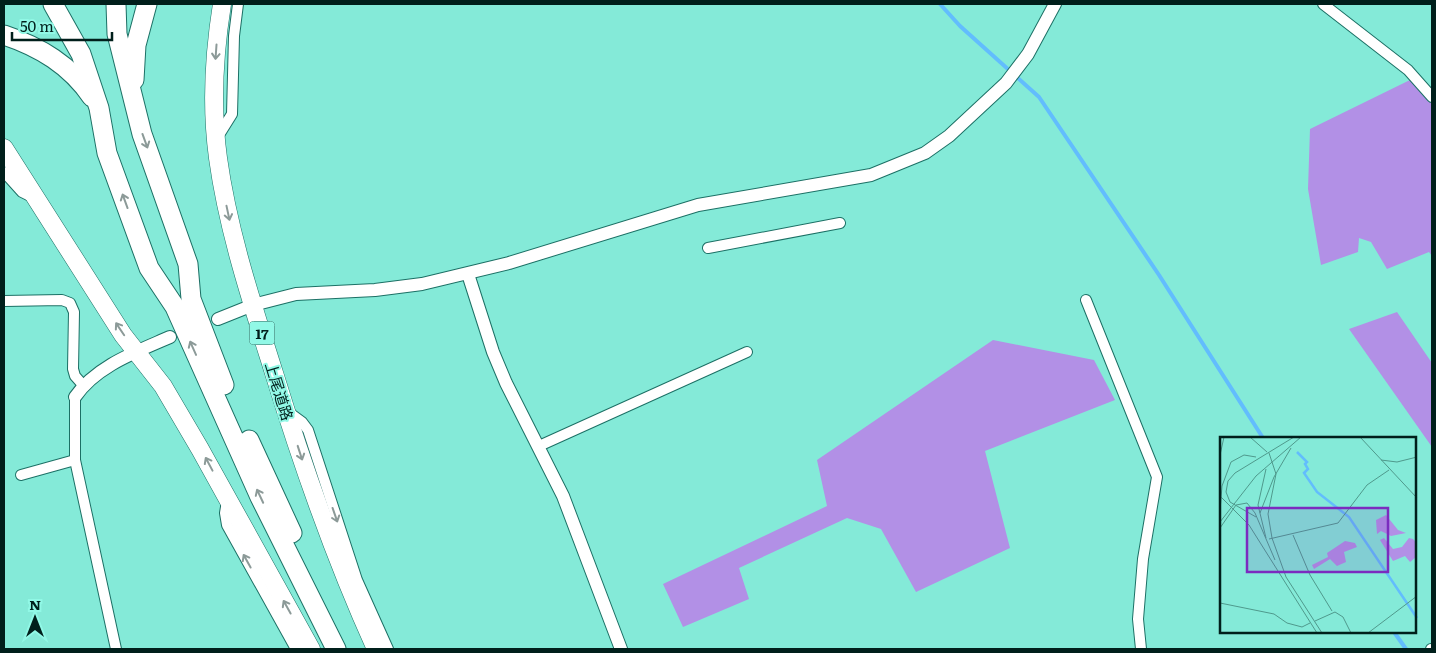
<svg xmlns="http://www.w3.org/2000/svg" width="1436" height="653" viewBox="0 0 1436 653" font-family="Literata,'Noto Sans JP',serif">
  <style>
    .forest { fill: #b290e6 }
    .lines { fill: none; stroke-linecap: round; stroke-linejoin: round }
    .stream { stroke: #62bdfd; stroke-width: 4 }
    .minor-casing { stroke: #1c7065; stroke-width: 12 }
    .tertiary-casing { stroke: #1c7065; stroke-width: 14 }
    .trunk-casing { stroke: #1c7065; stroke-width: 19 }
    .motorway-casing { stroke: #1c7065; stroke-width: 21 }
    .minor { stroke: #fff; stroke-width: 10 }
    .tertiary { stroke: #fff; stroke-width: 12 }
    .trunk { stroke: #fff; stroke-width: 18 }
    .motorway { stroke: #fff; stroke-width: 19 }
    .oneway { stroke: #8c9a98 }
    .labels { text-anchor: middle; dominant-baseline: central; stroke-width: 4; stroke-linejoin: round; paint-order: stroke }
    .shield { fill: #91f8e6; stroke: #2c6058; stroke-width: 1 }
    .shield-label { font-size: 14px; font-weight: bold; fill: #001f1b }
    .street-label { font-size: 15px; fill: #001f1b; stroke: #91f8e6 }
    .inset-river { fill: none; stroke: #62bdfd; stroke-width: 2.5 }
    .inset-road { fill: none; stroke: #4f998c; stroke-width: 1 }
    .view { fill: #7b2cbf; fill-opacity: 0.15; stroke: #7b2cbf; stroke-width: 2.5 }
    .inset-edge { fill: none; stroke: #001f1b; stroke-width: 2.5 }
  </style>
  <rect width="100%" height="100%" fill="#84ead8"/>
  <!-- forest -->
  <g class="forest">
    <polygon points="1412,79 1432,104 1432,256 1429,252 1387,269 1371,242 1359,238 1358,252 1321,265 1308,189 1310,129"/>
    <polygon points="1397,312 1432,363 1432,447 1349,329"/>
    <polygon points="993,340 1094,360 1115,400 985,451 1010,548 916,592 881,529 847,518 739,568 749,599 683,627 663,584 827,506 817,460"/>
  </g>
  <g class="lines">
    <!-- stream -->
    <g class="stream">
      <polyline points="940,4 960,26 1039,97 1159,275 1263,438"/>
      <polyline points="1394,632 1406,649"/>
    </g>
    <defs>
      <g id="minor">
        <polyline points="1323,4 1408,70 1432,97"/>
        <polyline points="217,138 232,114 234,36 238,4"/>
        <polyline points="4,172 22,192 32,197"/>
        <polyline points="708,248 840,223"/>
        <polyline points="1086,300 1157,477 1143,559 1138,619 1141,649"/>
        <polyline points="4,301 62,300 70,303 74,312 73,369 75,376 83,385"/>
        <polyline points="75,397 75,460 116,649"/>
        <polyline points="287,411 302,422 308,430 357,580 388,649"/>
        <polyline points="539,446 747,352"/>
        <polyline points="21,475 75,460"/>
        <polyline points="227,501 225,513 227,525 296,649"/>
        <polyline points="1431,649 1432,649"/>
      </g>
      <g id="tertiary">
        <polyline points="468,274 493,352 506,383 563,496 621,649"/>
        <polyline points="218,319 253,305 296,294 375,290 422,284 509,263 698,205 871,175 925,153 949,136 1006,83 1028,54 1055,4"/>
        <path d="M 75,397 C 96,366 136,352 170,337"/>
      </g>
      <g id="trunk">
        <path d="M 222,4 C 214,54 211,107 218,158 C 228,231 252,303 274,373 C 303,467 335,559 376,649"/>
        <polyline points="4,148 123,335 163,386 200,449 311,649"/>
      </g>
      <g id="motorway">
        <polyline points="53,4 81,54 99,108 107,153 149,268 175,307 260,497 336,649"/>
        <polyline points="116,4 117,34 142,134 188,264 191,299 224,385"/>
        <path d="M 4,35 C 40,47 70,65 92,97"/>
        <polyline points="134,80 136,45 147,4"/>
        <polyline points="249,440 292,533"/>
      </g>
    </defs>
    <!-- minor casing -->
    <use href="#minor" class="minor-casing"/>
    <!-- tertiary casing -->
    <use href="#tertiary" class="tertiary-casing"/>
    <!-- trunk casing -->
    <use href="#trunk" class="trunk-casing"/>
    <!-- motorway casing -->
    <use href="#motorway" class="motorway-casing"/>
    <!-- minor -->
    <use href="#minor" class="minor"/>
    <!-- tertiary -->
    <use href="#tertiary" class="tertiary"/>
    <!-- trunk -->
    <use href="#trunk" class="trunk"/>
    <!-- motorway -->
    <use href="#motorway" class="motorway"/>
  </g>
  <!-- one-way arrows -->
  <defs><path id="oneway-shaft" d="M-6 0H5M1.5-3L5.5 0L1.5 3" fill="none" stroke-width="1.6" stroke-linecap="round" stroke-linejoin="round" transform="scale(1.25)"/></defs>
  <g class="oneway">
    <use href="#oneway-shaft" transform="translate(216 52) rotate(94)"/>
    <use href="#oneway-shaft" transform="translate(145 141) rotate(70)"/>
    <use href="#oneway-shaft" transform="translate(125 201) rotate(-110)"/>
    <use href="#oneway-shaft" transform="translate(228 213) rotate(78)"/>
    <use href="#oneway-shaft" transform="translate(120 329) rotate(-124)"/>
    <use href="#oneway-shaft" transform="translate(193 348) rotate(-114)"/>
    <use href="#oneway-shaft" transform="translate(300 453) rotate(72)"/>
    <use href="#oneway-shaft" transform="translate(209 464) rotate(-118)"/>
    <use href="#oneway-shaft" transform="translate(260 496) rotate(-115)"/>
    <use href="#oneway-shaft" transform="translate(335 515) rotate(71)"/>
    <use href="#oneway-shaft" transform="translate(247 561) rotate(-119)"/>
    <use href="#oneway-shaft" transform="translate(287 607) rotate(-119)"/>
  </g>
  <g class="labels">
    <!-- shield labels -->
    <rect class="shield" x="249.5" y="321.5" width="25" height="23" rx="4"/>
    <g class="shield-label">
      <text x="262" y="333">17</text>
    </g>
    <!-- street labels -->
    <g class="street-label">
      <text transform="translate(280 391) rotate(73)">上尾道路</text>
    </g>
  </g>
  <!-- overview -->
  <g transform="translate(1220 437)">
    <rect width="196" height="196" fill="#84ead8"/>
    <path d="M 166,78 L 178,93 L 186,96 L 171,99 L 161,94 L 157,97 L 156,83 ZM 164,101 L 173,112 L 182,110 L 189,101 L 193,102 L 196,105 L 196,120 L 190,125 L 185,119 L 173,124 L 160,103 ZM 125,104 L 135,106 L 137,110 L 124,115 L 126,125 L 117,129 L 110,122 L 94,132 L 92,128 L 108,120 L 107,116 Z" fill="#b290e6"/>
    <path class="inset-river" d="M 77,15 L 87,25 L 85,27 L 88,32 L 84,36 L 97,55 L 129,80 L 197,181"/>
    <path class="inset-road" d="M 30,0 L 47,15M 140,0 L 197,61M 49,16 L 56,37 L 48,77 L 52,101 L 66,140 L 102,196M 0,18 L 4,0M 161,23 L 177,25 L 197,20M 46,32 L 38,68 L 46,101M 0,59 L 29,88 L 97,196M 0,74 L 2,49 L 11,25 L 24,18 L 36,20M 40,76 L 54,40 L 71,11M 36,80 L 10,65 L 6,55 L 8,44 L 15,36 L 74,0M 0,85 L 36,39 L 81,0M 0,91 L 16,68 L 27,66 L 35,76 L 55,123M 73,98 L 90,138 L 112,174M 49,102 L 118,86 L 147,48 L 169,33M 0,166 L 54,177 L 67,186 L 82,190 L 90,186M 95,184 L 115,175 L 123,180 L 131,196M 148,196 L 197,159"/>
    <path class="view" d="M 27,71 L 168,71 L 168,135 L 27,135 Z"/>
    <rect width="196" height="196" class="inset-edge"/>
  </g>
  <!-- border -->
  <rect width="1436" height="653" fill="none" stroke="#001f1b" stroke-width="10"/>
  <!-- north arrow -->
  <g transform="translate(35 618)" stroke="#91f8e6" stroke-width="4" paint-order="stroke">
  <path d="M0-4L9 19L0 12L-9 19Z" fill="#001f1b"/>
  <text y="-8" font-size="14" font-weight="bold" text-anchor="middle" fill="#001f1b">N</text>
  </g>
  <!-- scale -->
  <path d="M12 32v8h100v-8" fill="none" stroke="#001f1b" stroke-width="2.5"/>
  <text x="20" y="32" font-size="15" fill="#001f1b" stroke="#91f8e6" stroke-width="4" paint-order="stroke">50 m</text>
</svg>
